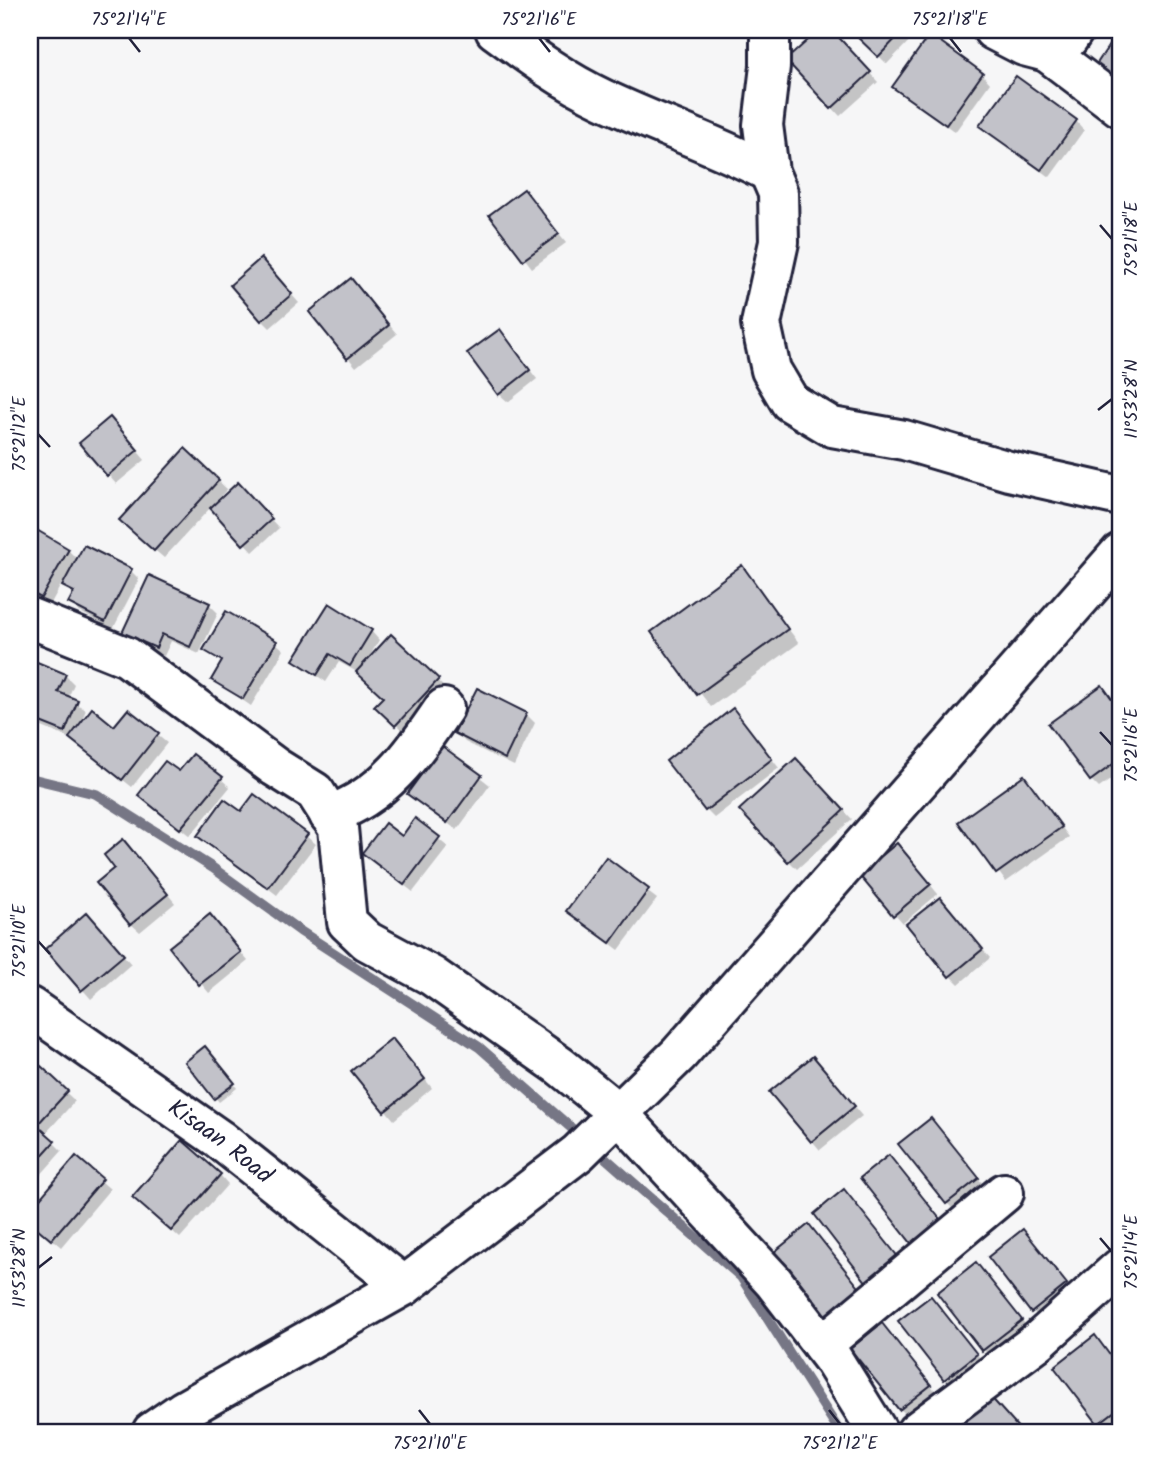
<svg xmlns="http://www.w3.org/2000/svg" width="1150" height="1462" viewBox="0 0 1150 1462" font-family="Kalam,sans-serif">
  <style>
    .shadow { fill: #0003 }
    .lines { fill: none; stroke-linecap: round; stroke-linejoin: round }
    .stream { stroke: #767685; stroke-width: 10 }
    .building { fill: #c2c2c9; stroke: #22223b; stroke-width: 2 }
    .minor-casing { stroke: #22223b; stroke-width: 44 }
    .minor { stroke: #fff; stroke-width: 38 }
    .ticks { fill: none; stroke: #22223b; stroke-width: 2.5 }
    .labels { text-anchor: middle; dominant-baseline: central; stroke-width: 5; stroke-linejoin: round; paint-order: stroke }
    .street-label { font-size: 24px; fill: #22223b; stroke: #fff }
    .neatline { fill: none; stroke: #22223b; stroke-width: 2.5 }
    .ticks-label { font-size: 18px; text-anchor: middle; fill: #22223b }
  </style>
  <rect width="100%" height="100%" fill="#f6f6f7"/>
  <filter id="ink" filterUnits="userSpaceOnUse"><feTurbulence type="fractalNoise" baseFrequency=".0143" numOctaves="2"/><feDisplacementMap in="SourceGraphic" scale="14" xChannelSelector="R" yChannelSelector="G"/><feConvolveMatrix kernelMatrix="1 2 1 2 8 2 1 2 1" color-interpolation-filters="sRGB"/></filter>
  <g filter="url(#ink)">
    <!-- shadow -->
    <g class="shadow">
      <polygon points="822,30 830,30 878,82 840,116 788,60"/>
      <polygon points="852,30 915,30 918,32 887,64"/>
      <polygon points="982,74 990,83 955,132 894,87"/>
      <polygon points="1076,121 1084,130 1050,177 982,126"/>
      <polygon points="524,191 566,243 532,268 491,215"/>
      <polygon points="269,269 299,303 270,328 262,320"/>
      <polygon points="351,280 397,334 356,367 311,313"/>
      <polygon points="500,331 537,379 508,402 499,394"/>
      <polygon points="118,428 145,460 116,484 81,443"/>
      <polygon points="185,451 227,489 217,500 219,502 246,493 279,528 253,552 211,507 164,558 130,529"/>
      <polygon points="30,528 68,550 78,560 131,571 139,579 113,629 78,611 70,602 74,595 62,583 50,605 30,594"/>
      <polygon points="742,568 799,643 711,707 653,632"/>
      <polygon points="209,604 218,613 199,654 171,641 164,656 133,641 124,633"/>
      <polygon points="371,631 379,640 368,659 391,637 446,689 405,733 377,706 385,697 359,673 339,662 326,682 295,660"/>
      <polygon points="275,642 284,650 251,706 213,680 223,663 206,649"/>
      <polygon points="30,661 65,675 74,684 68,698 86,710 79,726 114,728 128,711 167,743 132,787 71,739 30,722"/>
      <polygon points="1102,687 1120,709 1120,773 1099,788 1091,780"/>
      <polygon points="526,714 535,723 514,766 465,742 457,733"/>
      <polygon points="741,719 779,768 714,818 706,810"/>
      <polygon points="443,748 490,785 457,830 418,802"/>
      <polygon points="804,768 852,819 797,869 789,861"/>
      <polygon points="179,774 221,779 230,787 190,836 149,803"/>
      <polygon points="1024,777 1069,837 1006,882 961,822"/>
      <polygon points="254,796 316,844 277,895 199,836 241,814"/>
      <polygon points="416,821 448,847 413,892 373,861 402,839"/>
      <polygon points="132,850 175,903 140,932 131,924 117,868"/>
      <polygon points="905,854 938,894 903,923 861,876"/>
      <polygon points="606,860 657,899 619,950 568,911"/>
      <polygon points="940,899 990,958 959,984 950,975"/>
      <polygon points="210,916 248,961 209,993 171,947"/>
      <polygon points="96,923 131,964 91,999 47,949"/>
      <polygon points="400,1048 432,1088 394,1120 353,1071"/>
      <polygon points="209,1052 237,1088 219,1102 187,1062"/>
      <polygon points="821,1067 862,1116 820,1150 771,1093"/>
      <polygon points="41,1069 75,1101 45,1134 62,1151 30,1187 30,1081"/>
      <polygon points="939,1129 986,1188 955,1211 947,1203"/>
      <polygon points="76,1159 110,1189 61,1247 30,1220 30,1212"/>
      <polygon points="220,1175 228,1184 180,1238 143,1205"/>
      <polygon points="1023,1231 1074,1293 1041,1320 1033,1311"/>
      <polygon points="984,1273 1029,1329 992,1358 984,1350"/>
      <polygon points="939,1307 984,1363 954,1387 945,1379"/>
      <polygon points="882,1325 938,1394 909,1417 900,1409"/>
      <polygon points="1103,1346 1120,1369 1120,1422 1108,1431 1099,1423"/>
    </g>
    <g class="lines">
      <!-- stream -->
      <polyline class="stream" points="30,778 96,794 213,868 300,931 479,1047 741,1277 840,1432"/>
    </g>
    <!-- building -->
    <g class="building">
      <polygon points="819,30 832,30 871,72 831,109 786,60"/>
      <polygon points="850,30 904,30 878,57"/>
      <polygon points="1119,30 1120,30 1120,85 1094,68"/>
      <polygon points="930,34 983,73 946,125 892,87"/>
      <polygon points="1016,76 1077,120 1041,170 979,126"/>
      <polygon points="524,189 559,234 523,260 489,215"/>
      <polygon points="261,258 292,294 261,321 230,285"/>
      <polygon points="351,278 389,325 347,359 309,312"/>
      <polygon points="500,329 530,370 498,395 467,353"/>
      <polygon points="110,417 138,450 107,476 79,443"/>
      <polygon points="185,448 219,480 154,551 119,520"/>
      <polygon points="238,482 272,519 243,545 210,508"/>
      <polygon points="30,526 69,549 41,598 30,592"/>
      <polygon points="84,545 132,569 105,622 68,603 74,592 62,586"/>
      <polygon points="742,565 788,629 697,695 651,632"/>
      <polygon points="149,575 210,603 190,647 162,634 156,648 122,633"/>
      <polygon points="329,603 372,630 350,666 330,654 317,675 293,660"/>
      <polygon points="226,611 277,641 243,699 211,680 222,661 203,650"/>
      <polygon points="391,634 439,679 395,726 374,706 383,697 356,672"/>
      <polygon points="30,659 66,674 58,692 78,700 65,732 30,718"/>
      <polygon points="1102,685 1120,710 1120,759 1090,781 1048,724"/>
      <polygon points="477,688 527,713 505,759 454,733"/>
      <polygon points="92,708 114,726 128,709 159,733 122,780 69,738"/>
      <polygon points="733,708 772,759 705,811 666,761"/>
      <polygon points="442,746 482,775 447,823 407,794"/>
      <polygon points="193,754 223,777 180,829 138,795 165,761 179,771"/>
      <polygon points="796,758 844,810 788,862 739,810"/>
      <polygon points="1024,775 1062,827 996,874 958,822"/>
      <polygon points="254,794 308,834 268,888 197,836 224,799 241,811"/>
      <polygon points="415,818 440,837 404,885 362,853 385,823 402,836"/>
      <polygon points="123,839 168,894 130,925 96,883 114,868 104,855"/>
      <polygon points="897,843 931,884 893,916 859,875"/>
      <polygon points="606,857 649,889 610,943 566,911"/>
      <polygon points="940,897 983,949 949,977 906,924"/>
      <polygon points="87,912 124,955 81,991 45,949"/>
      <polygon points="210,914 241,952 199,985 169,947"/>
      <polygon points="392,1038 425,1079 384,1112 351,1071"/>
      <polygon points="205,1046 235,1083 214,1099 185,1062"/>
      <polygon points="813,1056 855,1106 811,1142 769,1092"/>
      <polygon points="41,1066 68,1091 37,1125 55,1141 30,1169 30,1078"/>
      <polygon points="931,1118 979,1178 946,1204 898,1144"/>
      <polygon points="182,1140 221,1174 171,1231 132,1197"/>
      <polygon points="889,1155 944,1224 915,1248 860,1178"/>
      <polygon points="76,1156 103,1179 51,1240 30,1222 30,1210"/>
      <polygon points="844,1189 899,1258 867,1283 814,1214"/>
      <polygon points="809,1224 865,1295 829,1324 773,1253"/>
      <polygon points="1023,1229 1067,1284 1031,1313 988,1257"/>
      <polygon points="976,1262 1022,1320 982,1351 937,1293"/>
      <polygon points="931,1296 977,1354 944,1380 898,1321"/>
      <polygon points="882,1323 931,1385 899,1410 850,1349"/>
      <polygon points="1095,1335 1120,1369 1120,1407 1098,1424 1054,1367"/>
      <polygon points="989,1395 1022,1432 946,1432"/>
    </g>
    <g class="lines">
      <defs>
        <g id="minor">
          <path d="M 495,30 C 529,55 564,81 603,99 C 658,125 715,144 769,172"/>
          <polyline points="770,30 770,66 763,125 769,172 778,193 779,242 761,324 771,370 790,402 832,427 904,440 1009,471 1120,496"/>
          <polyline points="993,30 1024,46 1047,52 1068,39 1074,30"/>
          <polyline points="1047,52 1120,107"/>
          <polyline points="30,618 127,657 275,767 315,792 338,828 347,922 367,941 432,976 560,1066 618,1113 773,1281 832,1358 878,1432"/>
          <path d="M 329,815 C 384,796 413,754 444,708"/>
          <path id="s1" d="M 30,1007 L 219,1139 L 404,1286"/>
          <polyline points="822,1345 1004,1193"/>
          <polyline points="152,1432 184,1410 404,1286 578,1153 679,1054 1120,553"/>
          <polyline points="916,1432 1038,1341 1120,1268"/>
        </g>
      </defs>
      <!-- minor casing -->
      <use href="#minor" class="minor-casing"/>
      <!-- minor -->
      <use href="#minor" class="minor"/>
    </g>
  </g>
  <!-- ticks -->
  <path class="ticks" d="M 129,38 L 140,52M 539,38 L 550,52M 950,38 L 961,52M 1100,225 L 1112,239M 1098,410 L 1112,399M 38,434 L 50,447M 1100,732 L 1112,745M 38,941 L 50,954M 1100,1238 L 1112,1252M 38,1268 L 52,1257M 419,1410 L 430,1424M 829,1410 L 840,1424"/>
  <g class="labels">
    <!-- street labels -->
    <g class="street-label">
      <text stroke="none"><textPath href="#s1" startOffset="233">Kisaan Road</textPath></text>
    </g>
  </g>
  <!-- margin -->
  <rect width="1150" height="1462" fill="none" stroke="#fff" stroke-width="77"/>
  <rect x="38" y="38" width="1074" height="1386" class="neatline"/>
  <g class="ticks-label">
    <text x="129" y="25">75°21'14"E</text>
    <text x="539" y="25">75°21'16"E</text>
    <text x="950" y="25">75°21'18"E</text>
    <text transform="translate(1131 239) rotate(-90)" y="6">75°21'18"E</text>
    <text transform="translate(1131 399) rotate(-90)" y="6">11°53'28"N</text>
    <text transform="translate(19 434) rotate(-90)" y="6">75°21'12"E</text>
    <text transform="translate(1131 745) rotate(-90)" y="6">75°21'16"E</text>
    <text transform="translate(19 941) rotate(-90)" y="6">75°21'10"E</text>
    <text transform="translate(1131 1252) rotate(-90)" y="6">75°21'14"E</text>
    <text transform="translate(19 1268) rotate(-90)" y="6">11°53'28"N</text>
    <text x="430" y="1449">75°21'10"E</text>
    <text x="840" y="1449">75°21'12"E</text>
  </g>
</svg>
